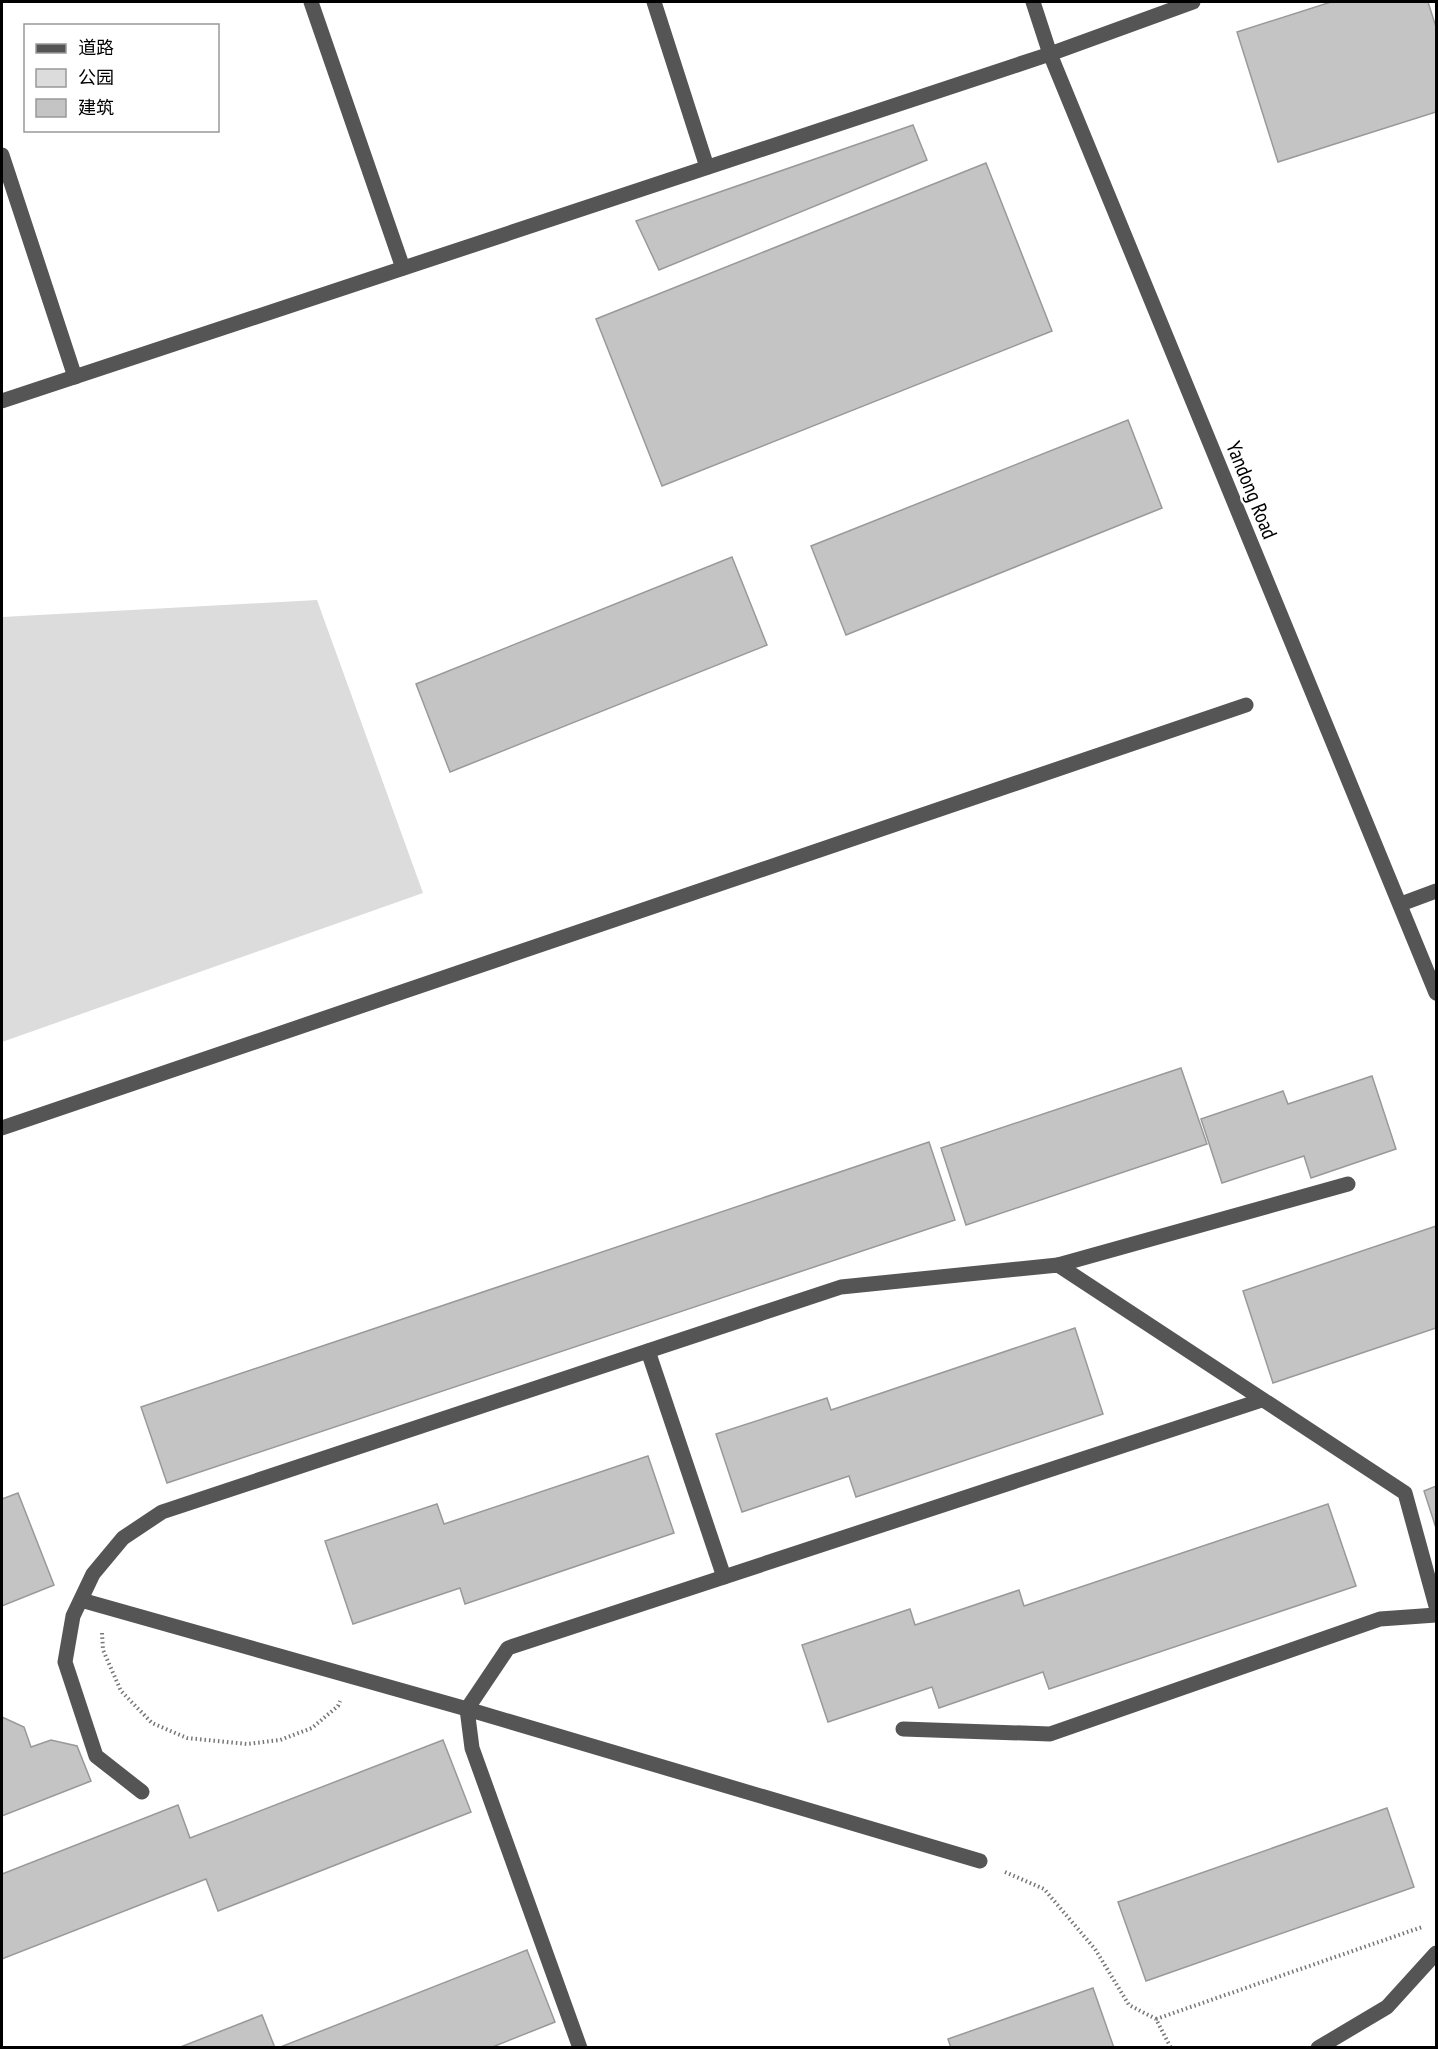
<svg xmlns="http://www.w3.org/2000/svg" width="1438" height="2049" viewBox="0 0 1438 2049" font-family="'PT Sans Narrow','Noto Sans SC',sans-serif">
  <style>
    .green { fill: #dcdcdc }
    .building { fill: #c4c4c4; stroke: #999; stroke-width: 1.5 }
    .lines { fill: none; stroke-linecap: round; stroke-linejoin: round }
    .path { stroke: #777; stroke-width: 4; stroke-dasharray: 1.5 3; stroke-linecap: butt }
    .minor { stroke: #555; stroke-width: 15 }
    .labels { text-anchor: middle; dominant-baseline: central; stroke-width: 5; stroke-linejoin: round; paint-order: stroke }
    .street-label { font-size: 21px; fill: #000; stroke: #fff }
  </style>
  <rect width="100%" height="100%" fill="#fff"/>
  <!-- green -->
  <polygon class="green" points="317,600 423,893 2,1042 2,617"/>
  <!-- building -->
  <g class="building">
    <polygon points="1331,2 1428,2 1436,27 1436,112 1278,162 1237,32"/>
    <polygon points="913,125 927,160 659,270 636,221"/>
    <polygon points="986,163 1052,331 662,486 596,319"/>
    <polygon points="1128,420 1162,508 846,635 811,546"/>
    <polygon points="732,557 767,645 450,772 416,684"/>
    <polygon points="1181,1068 1207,1144 966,1225 941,1148"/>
    <polygon points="1372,1076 1396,1149 1311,1178 1304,1156 1222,1183 1201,1119 1283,1091 1288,1104"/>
    <polygon points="929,1142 955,1220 167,1483 141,1407"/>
    <polygon points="1436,1226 1436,1328 1273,1383 1243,1291"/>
    <polygon points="1075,1328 1103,1414 856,1497 849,1476 742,1512 716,1434 827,1398 831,1410"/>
    <polygon points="648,1456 674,1533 465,1604 460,1588 353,1624 325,1541 437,1504 444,1524"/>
    <polygon points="1436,1486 1436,1528 1424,1491"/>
    <polygon points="18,1493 54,1585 2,1606 2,1499"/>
    <polygon points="1328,1504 1356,1586 1049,1689 1043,1672 939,1708 932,1687 828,1722 802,1645 910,1609 915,1625 1019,1590 1024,1606"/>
    <polygon points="2,1717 24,1727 31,1747 51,1740 77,1746 91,1781 2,1816"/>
    <polygon points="443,1740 471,1812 218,1911 206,1879 2,1959 2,1874 178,1805 190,1838"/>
    <polygon points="1387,1808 1414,1887 1146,1981 1118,1902"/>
    <polygon points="527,1950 555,2022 490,2048 278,2048"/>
    <polygon points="1093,1988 1114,2048 951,2048 948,2039"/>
    <polygon points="262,2015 275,2048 178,2048"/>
  </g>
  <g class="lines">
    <!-- path -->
    <g class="path">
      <polyline points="102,1633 103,1650 121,1691 152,1723 187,1738 247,1744 280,1740 312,1728 338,1706 340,1701"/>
      <polyline points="1005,1872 1044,1889 1095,1949 1129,2005 1156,2019 1171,2048"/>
      <polyline points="1156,2019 1422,1927"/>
    </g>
    <!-- minor -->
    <g class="minor">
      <polyline points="311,2 403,268"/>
      <polyline points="654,2 707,167"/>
      <polyline points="1033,2 1050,54 1436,993"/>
      <polyline points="2,155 75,377"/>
      <polyline points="2,401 1050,54 1193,2"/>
      <polyline points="1401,904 1436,891"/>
      <polyline points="2,1128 1246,705"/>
      <polyline points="1058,1265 1348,1184"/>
      <polyline points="648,1351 724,1577"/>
      <polyline points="81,1600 467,1709 980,1861"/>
      <polyline points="903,1729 1050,1734 1380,1619 1436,1615"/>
      <polyline points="142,1792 96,1756 65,1662 73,1616 93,1574 123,1538 162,1512 841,1287 1058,1265 1405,1493 1436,1606"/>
      <polyline points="580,2048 472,1748 467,1709 508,1648 1262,1400"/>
      <polyline points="1318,2048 1387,2007 1436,1953"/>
    </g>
  </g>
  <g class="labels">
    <!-- street labels -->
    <g class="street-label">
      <text transform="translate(1252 490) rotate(68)">Yandong Road</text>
    </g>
  </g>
  <!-- border -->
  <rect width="1438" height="2049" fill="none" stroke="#000000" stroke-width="6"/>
  <!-- legend -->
  <rect x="24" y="24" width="195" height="108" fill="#ffffff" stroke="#999999" stroke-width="1.5"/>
  <rect x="36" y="44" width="30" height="9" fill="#555555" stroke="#999999" stroke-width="1.5"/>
  <text x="78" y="54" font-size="18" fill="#000000">道路</text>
  <rect x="36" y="69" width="30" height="18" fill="#dcdcdc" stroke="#999999" stroke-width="1.5"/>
  <text x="78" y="84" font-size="18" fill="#000000">公园</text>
  <rect x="36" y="99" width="30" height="18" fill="#c4c4c4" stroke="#999999" stroke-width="1.5"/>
  <text x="78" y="114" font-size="18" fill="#000000">建筑</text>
</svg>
